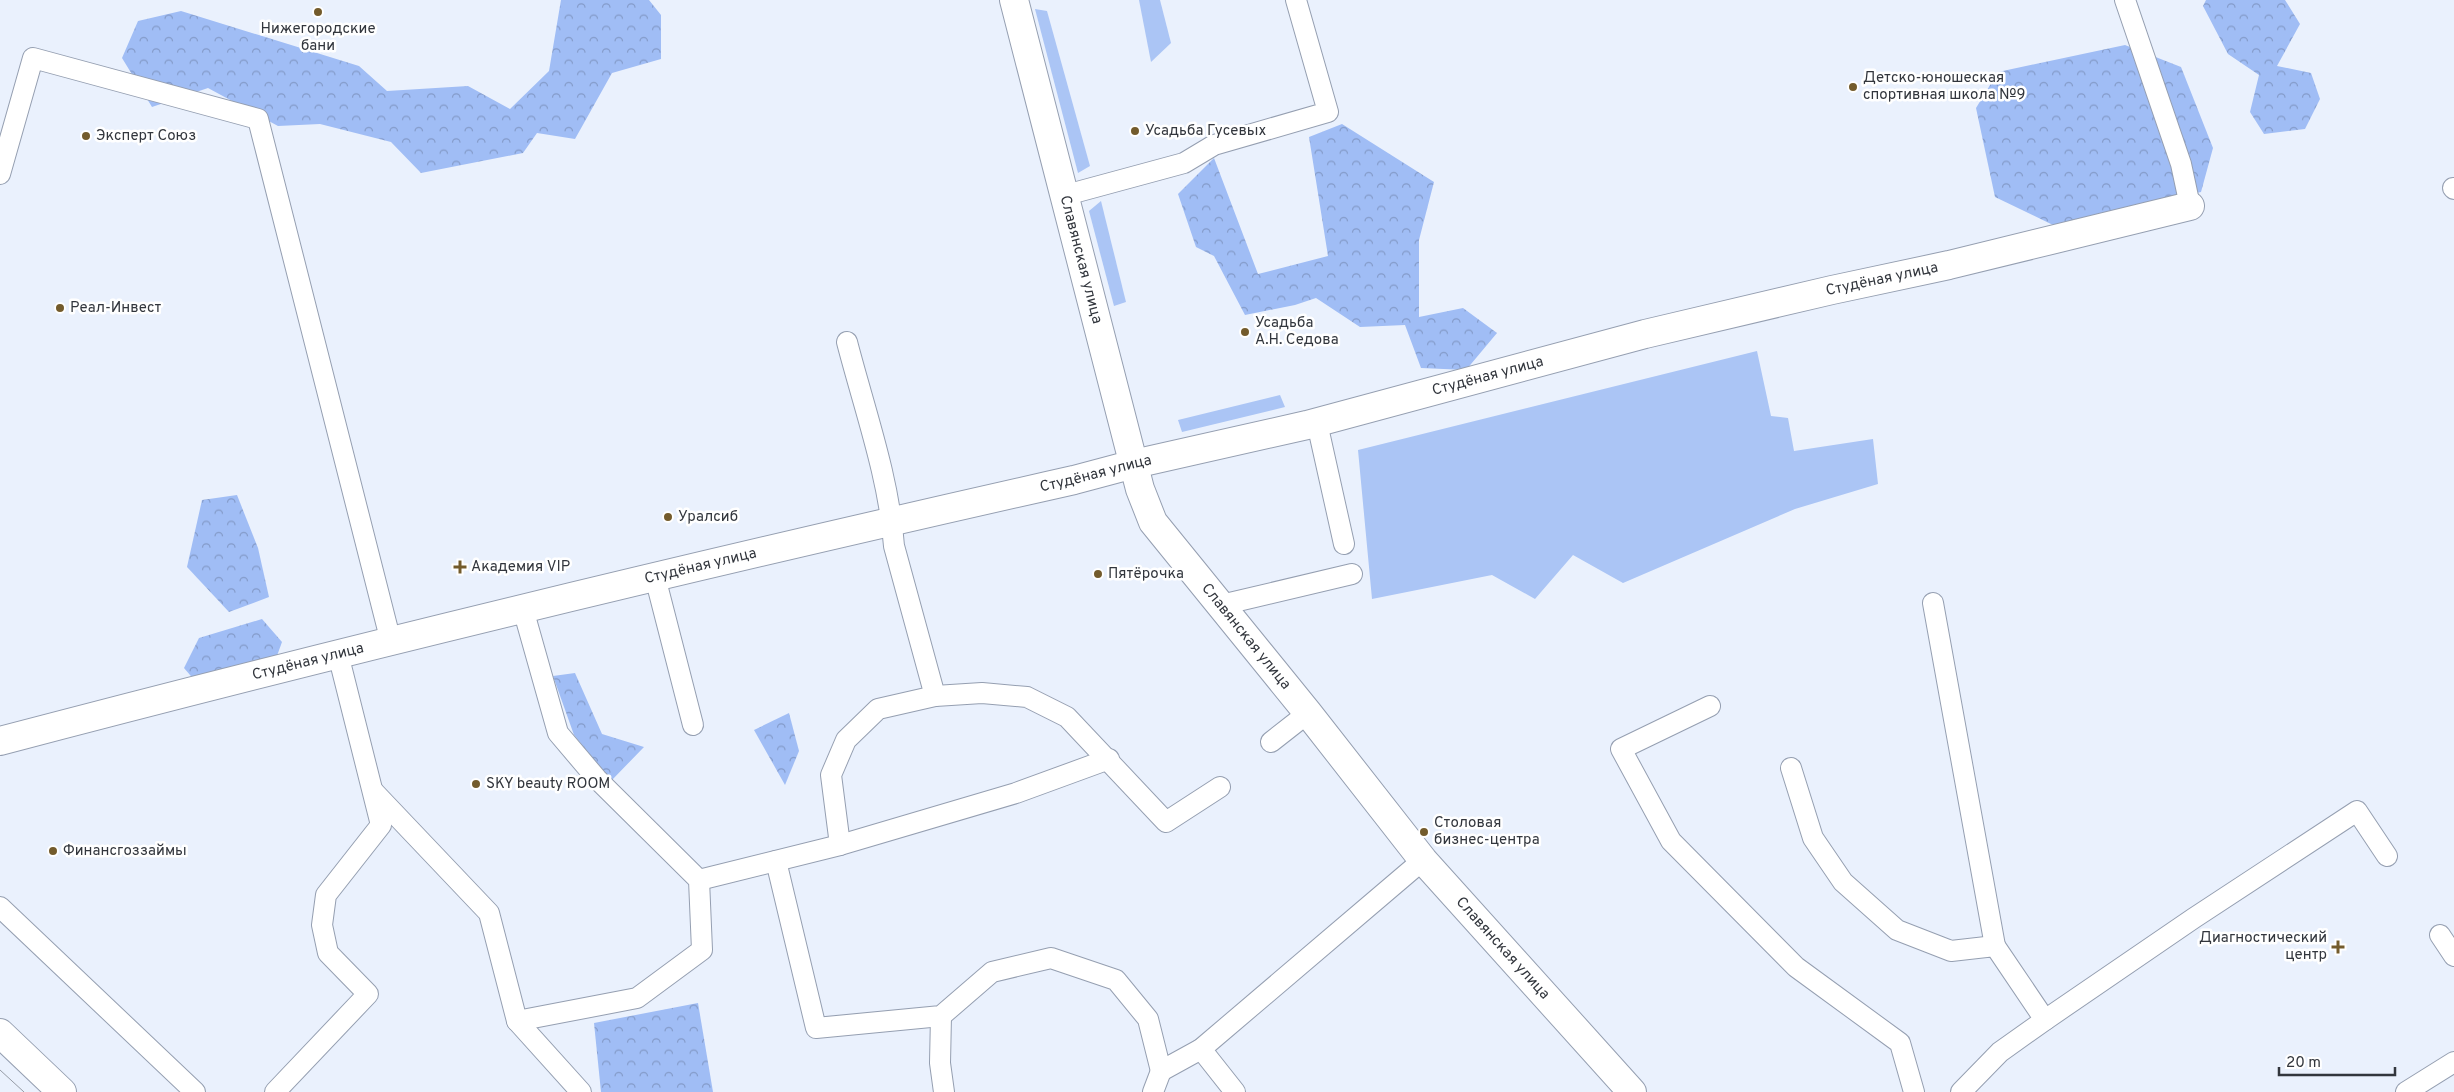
<svg xmlns="http://www.w3.org/2000/svg" width="2454" height="1092" viewBox="0 0 2454 1092" font-family="Overpass,sans-serif">
  <style>
    .green { fill: #abc5f5 }
    .forest { fill: url(#forest-crowns) }
    .lines { fill: none; stroke-linecap: round; stroke-linejoin: round }
    .service-casing { stroke: #959fb1; stroke-width: 22 }
    .minor-casing { stroke: #959fb1; stroke-width: 30 }
    .primary-casing { stroke: #959fb1; stroke-width: 30 }
    .service { stroke: #fff; stroke-width: 20 }
    .minor { stroke: #fff; stroke-width: 28 }
    .primary { stroke: #fff; stroke-width: 28 }
    .tram { stroke: #959ba5; stroke-width: 1 }
    .poi-dot { fill: #735b2c; stroke: #fff; stroke-width: 2 }
    .labels { text-anchor: middle; dominant-baseline: central; stroke-width: 5; stroke-linejoin: round; paint-order: stroke }
    .poi-label { font-size: 15px; fill: #32363d; stroke: #fff; text-anchor: start }
    .street-label { font-size: 15px; fill: #32363d; stroke: #fff }
  </style>
  <defs>
    <pattern id="forest-crowns" width="20" height="18" patternUnits="userSpaceOnUse" patternTransform="scale(1.25)"><rect width="20" height="18" fill="#a0bdf5"/><path d="M2 6a3 3 0 1 1 6 0M12 15a3 3 0 1 1 6 0" fill="none" stroke="#839ac8"/></pattern>
  </defs>
  <rect width="100%" height="100%" fill="#eaf1fd"/>
  <!-- green -->
  <g class="green">
    <polygon points="1139,0 1160,0 1171,43 1151,62"/>
    <polygon points="1035,9 1047,11 1090,166 1078,173"/>
    <polygon points="1101,201 1126,302 1114,306 1089,211"/>
    <polygon points="1757,351 1771,416 1788,418 1794,451 1873,439 1878,484 1795,509 1623,583 1573,555 1535,599 1492,575 1372,599 1358,450"/>
    <polygon points="1280,395 1285,407 1182,432 1178,420"/>
  </g>
  <!-- forest -->
  <g class="forest">
    <polygon points="561,0 649,0 661,15 661,59 612,73 575,139 537,133 523,153 421,173 391,142 320,124 278,126 208,88 152,107 122,58 138,21 181,11 359,66 387,91 468,86 510,109 549,71"/>
    <polygon points="2206,0 2285,0 2300,24 2277,66 2311,73 2320,99 2305,129 2264,134 2250,112 2259,75 2228,54 2203,6"/>
    <polygon points="2125,45 2181,67 2213,148 2201,192 2053,225 1995,197 1976,108 1998,72"/>
    <polygon points="1342,124 1434,182 1419,240 1419,317 1463,308 1497,333 1466,370 1421,368 1405,325 1360,327 1316,298 1295,305 1245,315 1214,256 1196,247 1178,194 1214,158 1258,274 1328,256 1309,137"/>
    <polygon points="237,495 258,548 269,597 229,612 187,567 202,500"/>
    <polygon points="262,619 282,642 270,675 202,689 184,668 199,638"/>
    <polygon points="575,673 602,734 644,747 611,781 574,735 553,676"/>
    <polygon points="789,713 799,751 785,785 754,730"/>
    <polygon points="698,1003 713,1092 601,1092 594,1023"/>
  </g>
  <g class="lines">
    <defs>
      <g id="service">
        <polyline points="2125,0 2181,164 2190,206"/>
        <polyline points="0,174 33,58 258,119 391,642"/>
        <polyline points="2453,188 2454,189"/>
        <polyline points="1066,195 1184,163 1214,145 1328,112 1296,0"/>
        <path d="M 847,342 C 864,408 889,477 894,546 L 935,696 L 982,693 L 1027,697 L 1067,717 L 1166,822 L 1220,787"/>
        <polyline points="1317,423 1344,544"/>
        <polyline points="655,577 693,725"/>
        <polyline points="1933,603 1995,946"/>
        <polyline points="1221,605 1352,574"/>
        <polyline points="1710,706 1621,749 1671,841 1796,967 1900,1043 1914,1092"/>
        <polyline points="1271,742 1308,713"/>
        <polyline points="1791,768 1813,838 1843,882 1897,930 1951,951 1995,946 2045,1020"/>
        <polyline points="374,792 489,913 517,1021 581,1092"/>
        <polyline points="840,845 831,775 846,740 878,709 935,696"/>
        <polyline points="776,861 816,1028 941,1016 992,972 1051,958 1116,980 1148,1019 1161,1071 1201,1049 1423,860"/>
        <polyline points="699,880 840,845 1016,793 1109,759"/>
        <polyline points="0,907 195,1092"/>
        <polyline points="2440,935 2454,956"/>
        <polyline points="941,1016 940,1063 944,1092"/>
        <polyline points="517,1021 637,998 702,950 699,880 597,779 558,733 523,609"/>
        <polyline points="1201,1049 1235,1092"/>
        <polyline points="275,1092 368,994 328,953 322,925 326,895 381,825 338,654"/>
        <polyline points="1153,1092 1161,1071"/>
        <polyline points="1961,1092 2000,1052 2045,1020 2194,918 2357,811 2387,856"/>
        <polyline points="2406,1092 2454,1062"/>
      </g>
      <g id="minor">
        <path id="s1" d="M 1014,0 L 1140,489 L 1153,522 L 1308,713 L 1423,860 L 1632,1092"/>
        <path id="s2" d="M 0,741 C 356,647 714,561 1074,480 L 1134,464 L 1307,425 L 1645,334 L 1832,290 L 1949,265 L 2190,206"/>
      </g>
      <polyline id="primary" points="0,1033 62,1092"/>
    </defs>
    <!-- service casing -->
    <use href="#service" class="service-casing"/>
    <!-- minor casing -->
    <use href="#minor" class="minor-casing"/>
    <!-- primary casing -->
    <use href="#primary" class="primary-casing"/>
    <!-- service -->
    <use href="#service" class="service"/>
    <!-- minor -->
    <use href="#minor" class="minor"/>
    <!-- primary -->
    <use href="#primary" class="primary"/>
    <!-- tram -->
    <polyline class="tram" points="0,1070 24,1092"/>
  </g>
  <!-- markers -->
  <g class="poi-dot">
    <circle cx="318" cy="12" r="5"/>
    <circle cx="1853" cy="87" r="5"/>
    <circle cx="1135" cy="131" r="5"/>
    <circle cx="86" cy="136" r="5"/>
    <circle cx="60" cy="308" r="5"/>
    <circle cx="1245" cy="332" r="5"/>
    <circle cx="668" cy="517" r="5"/>
    <path d="M457.5 559.5h5v5h5v5h-5v5h-5v-5h-5v-5h5z"/>
    <circle cx="1098" cy="574" r="5"/>
    <circle cx="476" cy="784" r="5"/>
    <circle cx="1424" cy="832" r="5"/>
    <circle cx="53" cy="851" r="5"/>
    <path d="M2335.5 939.5h5v5h5v5h-5v5h-5v-5h-5v-5h5z"/>
  </g>
  <g class="labels">
    <!-- poi labels -->
    <g class="poi-label">
      <text x="318" y="29" text-anchor="middle">Нижегородские<tspan x="318" dy="17">бани</tspan></text>
      <text x="1863" y="78">Детско-юношеская<tspan x="1863" dy="17">спортивная школа №9</tspan></text>
      <text x="1145" y="131">Усадьба Гусевых</text>
      <text x="96" y="136">Эксперт Союз</text>
      <text x="70" y="308">Реал-Инвест</text>
      <text x="1255" y="323">Усадьба<tspan x="1255" dy="17">А.Н. Седова</tspan></text>
      <text x="678" y="517">Уралсиб</text>
      <text x="471" y="567">Академия VIP</text>
      <text x="1108" y="574">Пятёрочка</text>
      <text x="486" y="784">SKY beauty ROOM</text>
      <text x="1434" y="823">Столовая<tspan x="1434" dy="17">бизнес-центра</tspan></text>
      <text x="63" y="851">Финансгоззаймы</text>
      <text x="2327" y="938" text-anchor="end">Диагностический<tspan x="2327" dy="17">центр</tspan></text>
    </g>
    <!-- street labels -->
    <g class="street-label">
      <text stroke="none"><textPath href="#s1" startOffset="268">Славянская улица</textPath></text>
      <text stroke="none"><textPath href="#s2" startOffset="1938">Студёная улица</textPath></text>
      <text stroke="none"><textPath href="#s2" startOffset="1532">Студёная улица</textPath></text>
      <text stroke="none"><textPath href="#s2" startOffset="1128">Студёная улица</textPath></text>
      <text stroke="none"><textPath href="#s2" startOffset="722">Студёная улица</textPath></text>
      <text stroke="none"><textPath href="#s1" startOffset="688">Славянская улица</textPath></text>
      <text stroke="none"><textPath href="#s2" startOffset="318">Студёная улица</textPath></text>
      <text stroke="none"><textPath href="#s1" startOffset="1092">Славянская улица</textPath></text>
    </g>
  </g>
  <!-- scale -->
  <path d="M2279 1067v8h116v-8" fill="none" stroke="#32363d" stroke-width="2.5"/>
  <text x="2286" y="1067" font-size="15" fill="#32363d" stroke="#ffffff" stroke-width="4" paint-order="stroke">20 m</text>
</svg>
